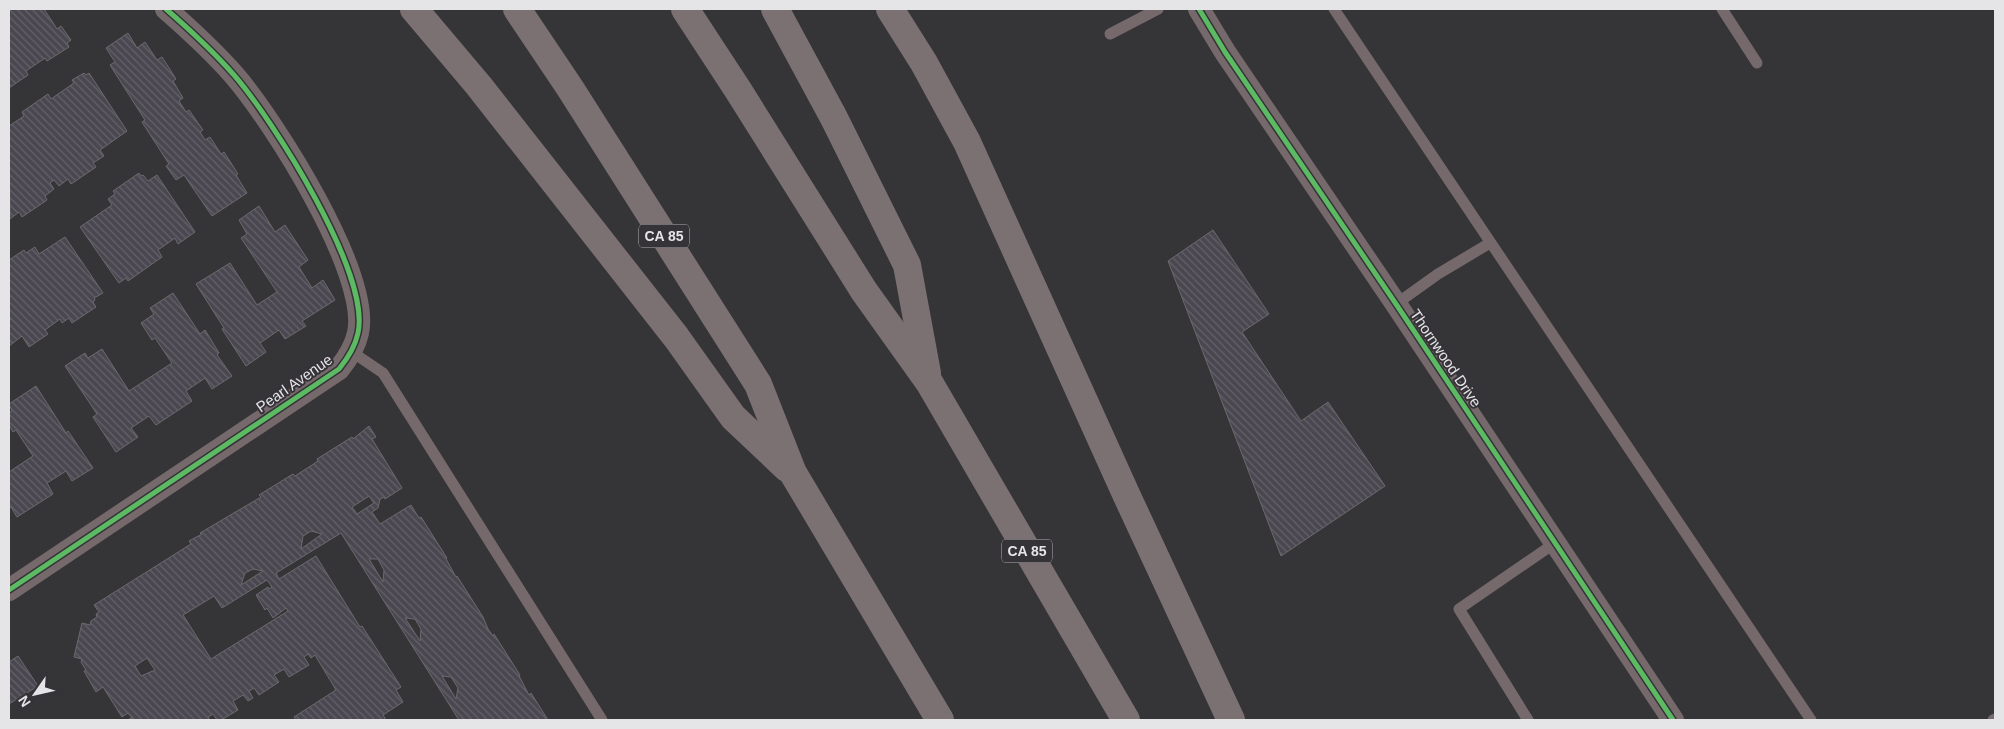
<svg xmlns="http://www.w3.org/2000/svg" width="2004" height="729" viewBox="0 0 2004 729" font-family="Arial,sans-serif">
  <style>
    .building { fill: url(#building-back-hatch); stroke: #6b6a6d; fill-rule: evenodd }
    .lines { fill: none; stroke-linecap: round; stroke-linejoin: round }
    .service { stroke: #76696c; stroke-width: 11 }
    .minor { stroke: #76696c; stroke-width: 22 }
    .motorway { stroke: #7b7072; stroke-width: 28 }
    .cycleway-casing { stroke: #353338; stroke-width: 8 }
    .cycleway { stroke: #5cba63; stroke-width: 5 }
    .labels { text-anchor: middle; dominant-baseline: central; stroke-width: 4; stroke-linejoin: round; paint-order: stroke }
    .shield { fill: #353338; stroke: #b0afb2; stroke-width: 1 }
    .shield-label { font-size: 14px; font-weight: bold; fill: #e5e4e7 }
    .street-label { font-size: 15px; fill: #e5e4e7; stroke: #353338 }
  </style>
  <defs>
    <pattern id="building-back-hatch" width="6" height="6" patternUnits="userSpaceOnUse" patternTransform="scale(1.25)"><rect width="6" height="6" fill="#4b4751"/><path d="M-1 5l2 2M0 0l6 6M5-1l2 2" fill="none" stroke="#65616a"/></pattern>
  </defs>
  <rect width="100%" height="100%" fill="#353437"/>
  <!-- building -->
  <g class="building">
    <polygon points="9,9 44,9 57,29 61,26 71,40 67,43 69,47 47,61 45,58 26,71 28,75 9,88"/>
    <polygon points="128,33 137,48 145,42 157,60 162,57 176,79 173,81 183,98 179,101 186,112 189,110 203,130 200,132 205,140 210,137 221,154 224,152 238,174 236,175 247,193 212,216 184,175 176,180 166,166 169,164 142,122 145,120 110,65 115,62 106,48"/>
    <polygon points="84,73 86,75 89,73 127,131 100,150 104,156 93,163 96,167 71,184 68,179 59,186 54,180 50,183 54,189 45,196 47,200 22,217 19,212 10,219 9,126 24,116 22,112 48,94 51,99 74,83 72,80"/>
    <polygon points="139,173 141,176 143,175 148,181 157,175 195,232 178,244 175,238 158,250 162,257 128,281 126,278 119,283 80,227 112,205 108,199 115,194 113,191"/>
    <polygon points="259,206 275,232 285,225 308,260 299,267 312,288 323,280 335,300 302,321 306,326 285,339 279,330 260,343 266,352 246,366 222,329 224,328 196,284 230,263 257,305 277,292 241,238 247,234 239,220"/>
    <polygon points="1213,230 1269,314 1242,332 1301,421 1328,402 1385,486 1281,556 1168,261"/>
    <polygon points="65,237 103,293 94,298 95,300 93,302 96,307 72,323 69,318 62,323 60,319 45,330 48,334 29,347 22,336 9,346 9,320 11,319 9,316 9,260 24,250 26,253 35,247 39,254"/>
    <polygon points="173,293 200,334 205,330 219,353 217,355 232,376 212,389 205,378 186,391 192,401 156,425 149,416 131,428 138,437 116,452 93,417 97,414 65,366 85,353 88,358 102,349 129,391 172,363 155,338 152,340 141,323 154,314 150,308"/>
    <polygon points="36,386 66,433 68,431 93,468 72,481 66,471 47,483 53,494 17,517 11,507 9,509 9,472 33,456 16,430 13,432 9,425 9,413 12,411 9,404"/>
    <path d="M 369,426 L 376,437 L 372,439 L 402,488 L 385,499 L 384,497 L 380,499 L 378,508 L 372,512 L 380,524 L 411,505 L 419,518 L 421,517 L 447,558 L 446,559 L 456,577 L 457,576 L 483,617 L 488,629 L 493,636 L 494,634 L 520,675 L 519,676 L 529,695 L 531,693 L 548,720 L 459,720 L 341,533 L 276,573 L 279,579 L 316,556 L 360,627 L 362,626 L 401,687 L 396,690 L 403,702 L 383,715 L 386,720 L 296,720 L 294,717 L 336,690 L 315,655 L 311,658 L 308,654 L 304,657 L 309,665 L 289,677 L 284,669 L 274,675 L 279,682 L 259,695 L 254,688 L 249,691 L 253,698 L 248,701 L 243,695 L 233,701 L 238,710 L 221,720 L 217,720 L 213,714 L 208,717 L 210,720 L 127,720 L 132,718 L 128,713 L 122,717 L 103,687 L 96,692 L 84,671 L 86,670 L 81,662 L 82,659 L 74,657 L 82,623 L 90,625 L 91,621 L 97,617 L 96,614 L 99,612 L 94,605 L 191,544 L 189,541 L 202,534 L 200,533 L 261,497 L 259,495 L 293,474 L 295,476 L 312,465 L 318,461 L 317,459 L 352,437 L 353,439 ZM 369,496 L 374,503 L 357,514 L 352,507 ZM 311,531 L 322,534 L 301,549 L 303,536 ZM 369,559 L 378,559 L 384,570 L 383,582 ZM 253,569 L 263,571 L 241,585 L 245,573 ZM 267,580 L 272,587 L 269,589 L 268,587 L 256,595 L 265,610 L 267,608 L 273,618 L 286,608 L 288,611 L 211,659 L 183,615 L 214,596 L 222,608 ZM 405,618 L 415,619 L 421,629 L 420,641 ZM 147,658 L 155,670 L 141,676 L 135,666 ZM 442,676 L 451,677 L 458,688 L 456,699 Z"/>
    <polygon points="18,656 38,686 9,704 9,662"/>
  </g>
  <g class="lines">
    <!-- service -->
    <g class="service">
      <polyline points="1334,9 1811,720"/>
      <polyline points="1722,9 1757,63"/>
      <polyline points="1110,34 1158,9"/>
      <polyline points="1396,304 1438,274 1490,243"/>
      <polyline points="352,352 383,373 602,720"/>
      <polyline points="1528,720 1459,609 1555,543"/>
      <polyline points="1993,720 1995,719"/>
    </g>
    <!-- minor -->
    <g class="minor">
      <polyline points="1199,9 1225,52 1396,304 1673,720"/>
      <path d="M 9,590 L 339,369 C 348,358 355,347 358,333 C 371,274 273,120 234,75 C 213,51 190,30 166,9"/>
    </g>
    <!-- motorway -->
    <g class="motorway">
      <polyline points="414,9 479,86 676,337 733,417 787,468"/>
      <polyline points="517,9 570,88 758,384 793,473 940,720"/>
      <polyline points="685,9 738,90 864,291 929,382 1126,720"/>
      <polyline points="775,9 834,118 907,265 927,373"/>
      <polyline points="890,9 924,63 967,142 1126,494 1231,720"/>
    </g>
    <defs>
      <g id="cycleway">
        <polyline points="1199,9 1225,52 1396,304 1673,720"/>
        <path d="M 9,590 L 339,369 C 348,358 355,347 358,333 C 371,274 273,120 234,75 C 213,51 190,30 166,9"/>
      </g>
    </defs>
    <!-- cycleway casing -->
    <use href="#cycleway" class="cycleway-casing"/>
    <!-- cycleway -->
    <use href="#cycleway" class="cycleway"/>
  </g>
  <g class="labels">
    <!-- shield labels -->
    <g class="shield">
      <rect x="639" y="224.5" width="50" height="23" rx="4"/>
      <rect x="1002" y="539.5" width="50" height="23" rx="4"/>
    </g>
    <g class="shield-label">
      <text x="664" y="236">CA 85</text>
      <text x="1027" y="551">CA 85</text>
    </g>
    <!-- street labels -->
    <g class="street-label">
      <text transform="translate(1446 358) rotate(56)">Thornwood Drive</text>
      <text transform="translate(294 383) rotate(-35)">Pearl Avenue</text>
    </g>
  </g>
  <!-- border -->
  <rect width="2004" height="729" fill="none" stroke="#e5e4e7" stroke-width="20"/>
  <!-- north arrow -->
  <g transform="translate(35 694) rotate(236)" stroke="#353338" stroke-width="4" paint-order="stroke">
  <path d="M0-4L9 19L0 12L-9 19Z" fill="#e5e4e7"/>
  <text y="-8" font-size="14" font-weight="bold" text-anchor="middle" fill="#e5e4e7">N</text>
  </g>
</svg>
